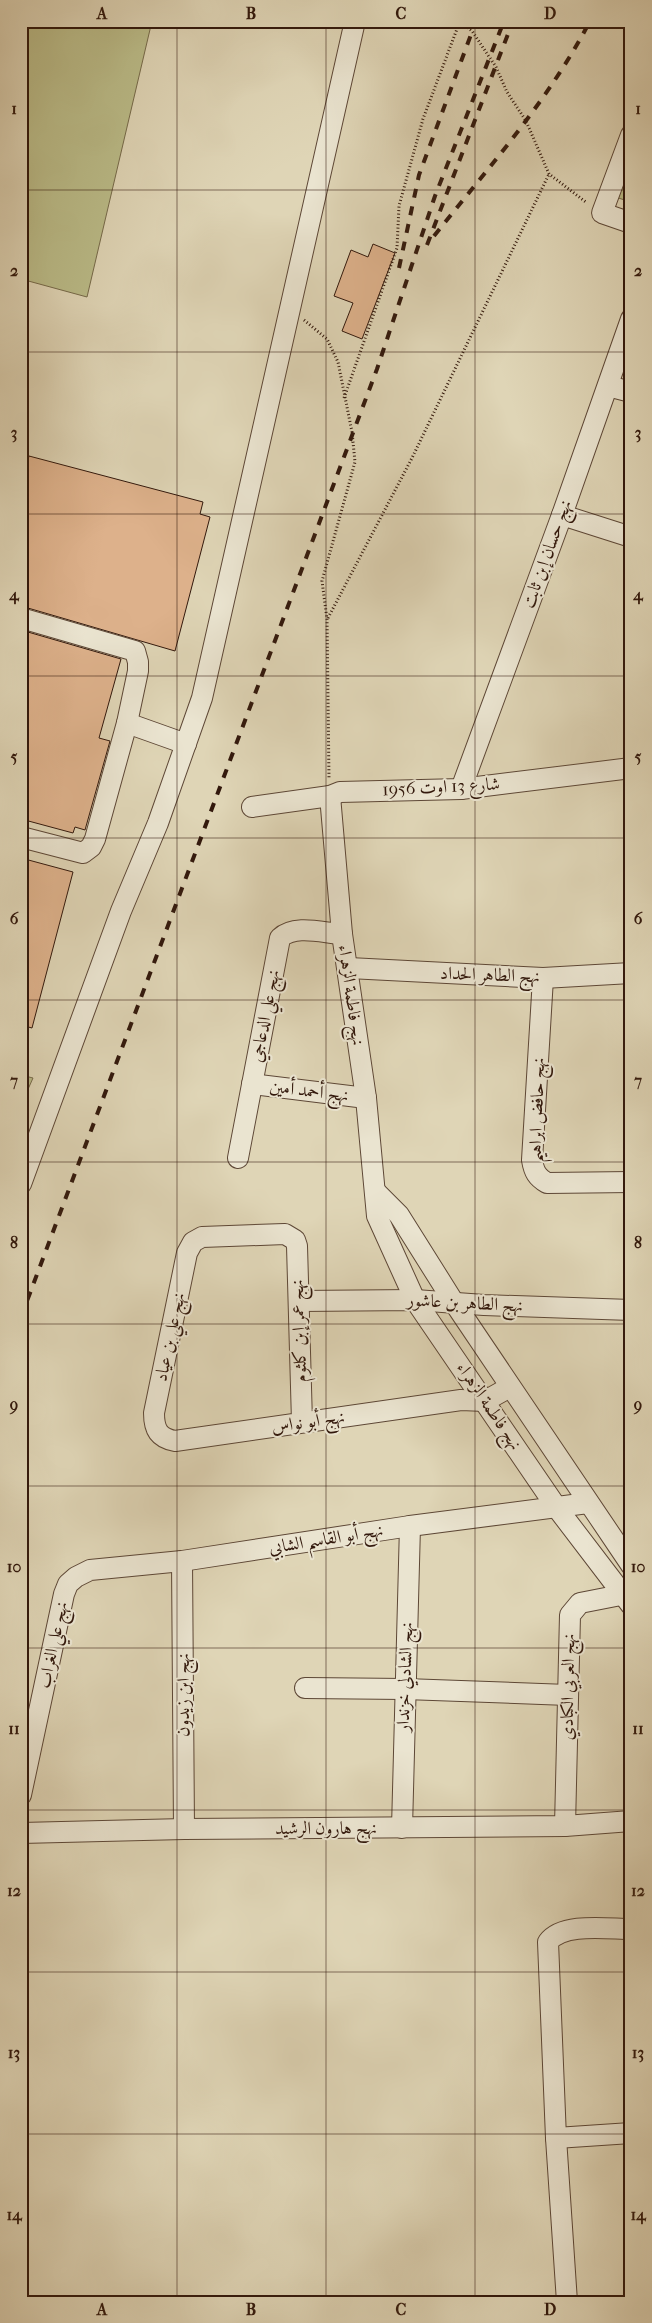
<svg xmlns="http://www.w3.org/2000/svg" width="652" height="2323" viewBox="0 0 652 2323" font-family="'IM FELL French Canon',Amiri,serif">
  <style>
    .green { fill: #babb88; stroke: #766a4a }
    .building { fill: #ddb18b; stroke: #32180c }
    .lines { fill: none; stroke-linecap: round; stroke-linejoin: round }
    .minor-casing { stroke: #5d4736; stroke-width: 22 }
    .path { stroke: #32180c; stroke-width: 3; stroke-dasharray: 1 2.5; stroke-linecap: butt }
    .minor { stroke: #eae4d0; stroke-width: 20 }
    .rail { stroke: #32180c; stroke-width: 4; stroke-dasharray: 9 9; stroke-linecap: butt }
    .grid { fill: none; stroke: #32180c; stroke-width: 1; stroke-opacity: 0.55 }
    .labels { text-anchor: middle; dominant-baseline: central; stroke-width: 4; stroke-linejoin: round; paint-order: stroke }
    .street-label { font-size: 18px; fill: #32180c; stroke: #eae4d0 }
    .neatline { fill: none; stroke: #32180c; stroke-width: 2 }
    .grid-label { font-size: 16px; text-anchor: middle; font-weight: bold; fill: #32180c }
  </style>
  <rect width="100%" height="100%" fill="#dfd5b6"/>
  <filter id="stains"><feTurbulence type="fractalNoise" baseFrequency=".004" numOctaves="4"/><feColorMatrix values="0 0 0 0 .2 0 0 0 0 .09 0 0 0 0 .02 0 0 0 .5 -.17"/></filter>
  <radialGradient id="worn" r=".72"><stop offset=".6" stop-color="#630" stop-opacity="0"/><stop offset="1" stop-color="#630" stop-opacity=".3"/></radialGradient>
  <!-- green -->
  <g class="green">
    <polygon points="21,21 152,21 87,297 21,279"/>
    <polygon points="631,142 631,202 612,196"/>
    <polygon points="21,1075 33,1078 21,1105"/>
  </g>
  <!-- building -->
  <g class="building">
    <polygon points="373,244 395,253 362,339 342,331 353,303 334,296 351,250 368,257"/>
    <polygon points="29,456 203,502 200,514 210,517 175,651 21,606 21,567 26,550 21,549 21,487"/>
    <polygon points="21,630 121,659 99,738 110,741 85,830 75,827 73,833 21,819"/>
    <polygon points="21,858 73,872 32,1028 21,1025"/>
  </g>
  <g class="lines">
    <defs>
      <g id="minor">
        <polyline points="631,135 602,213 631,223"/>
        <polyline points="608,386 631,392"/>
        <polyline points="562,515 631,537"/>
        <polyline points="21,618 135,651 138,662 138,671 127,723 95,839 91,847 83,853 21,837"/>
        <polyline points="127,723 186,744"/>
        <polyline points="461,789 562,515 631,319"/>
        <polyline points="330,796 342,934 366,1098 377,1216 415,1300 557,1508 631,1605"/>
        <polyline points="252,807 330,796 340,792 461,789 631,768"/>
        <polyline points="349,968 543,978 631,973"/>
        <path d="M 543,978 L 532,1160 C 534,1172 537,1177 547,1183 L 631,1182"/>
        <polyline points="252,1084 366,1098"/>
        <path d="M 238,1158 L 280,938 C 295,924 323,933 342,934"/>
        <polyline points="21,1184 121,911 158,823 202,698 355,21"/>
        <polyline points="377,1193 399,1215 453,1301 631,1565"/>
        <polyline points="299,1301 415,1300 484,1305 631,1310"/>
        <path d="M 302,1422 L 297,1246 L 295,1240 L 285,1234 L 202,1237 L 193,1242 L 187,1253 L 154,1413 C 154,1430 159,1438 175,1441 L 461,1400 L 485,1401 L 510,1387"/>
        <polyline points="182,1561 184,1829"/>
        <polyline points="305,1688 405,1689 568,1695"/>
        <polyline points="21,1795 64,1594 68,1584 76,1577 90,1570 182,1561 410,1526 588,1503"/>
        <polyline points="565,1826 570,1615 580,1603 631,1593"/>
        <polyline points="402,1828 410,1526"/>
        <polyline points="21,1833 184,1829 565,1826 631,1821"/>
        <polyline points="556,2138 631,2133"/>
        <path d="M 567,2302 L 556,2138 L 548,1942 C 563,1922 608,1929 631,1929"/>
      </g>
    </defs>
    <!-- minor casing -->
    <use href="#minor" class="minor-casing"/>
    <!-- path -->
    <g class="path">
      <polyline points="459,21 472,31 496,67 507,92 526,121 549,174 587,203"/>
      <polyline points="304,320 327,339 338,362 352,432 355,462 322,581 327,619 329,779"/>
      <polyline points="344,398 397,248 399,206 423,119 460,21"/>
      <polyline points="328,618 412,458 549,174"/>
    </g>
    <!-- minor -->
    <use href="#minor" class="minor"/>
    <!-- rail -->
    <g class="rail">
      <path d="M 434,236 C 489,167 549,100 590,21"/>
      <polyline points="427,245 513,21"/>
      <polyline points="399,268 419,175 476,21"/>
      <polyline points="21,1317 377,369 435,196 504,21"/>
    </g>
  </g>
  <!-- grid -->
  <path class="grid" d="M 177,21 L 177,2302M 326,21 L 326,2302M 475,21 L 475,2302M 21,190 L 631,190M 21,352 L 631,352M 21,514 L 631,514M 21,676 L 631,676M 21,838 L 631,838M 21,1000 L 631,1000M 21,1162 L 631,1162M 21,1324 L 631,1324M 21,1486 L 631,1486M 21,1648 L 631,1648M 21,1810 L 631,1810M 21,1972 L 631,1972M 21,2134 L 631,2134"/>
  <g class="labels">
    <!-- street labels -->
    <g class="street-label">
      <text transform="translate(547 554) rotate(-70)">نهج حسان إبن ثابت</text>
      <text transform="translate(441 787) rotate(-3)">شارع 13 اوت 1956</text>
      <text transform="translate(490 975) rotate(2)">نهج الطاهر الحداد</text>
      <text transform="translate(351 995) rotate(82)">نهج فاطمة الزهراء</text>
      <text transform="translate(265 1016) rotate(-79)">نهج علي الدعاجي</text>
      <text transform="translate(309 1091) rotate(7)">نهج أحمد أمين</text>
      <text transform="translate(537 1110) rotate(-88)">نهج حافض ابراهيم</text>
      <text transform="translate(465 1303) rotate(3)">نهج الطاهر بن عاشور</text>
      <text transform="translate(299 1331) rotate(-92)">نهج عمر إبن كلثوم</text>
      <text transform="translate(170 1337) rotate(-78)">نهج علي بن عياد</text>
      <text transform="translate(489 1406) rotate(56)">نهج فاطمة الزهراء</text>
      <text transform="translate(308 1422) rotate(-8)">نهج أبو نواس</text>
      <text transform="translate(326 1539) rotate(-9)">نهج أبو القاسم الشابي</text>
      <text transform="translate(53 1645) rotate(-78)">نهج علي الغراب</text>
      <text transform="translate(405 1677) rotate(-88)">نهج الشادلي خزندار</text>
      <text transform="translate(568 1687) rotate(-89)">نهج العربي الكبادي</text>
      <text transform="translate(183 1695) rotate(-90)">نهج ابن زيدون</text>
      <text x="326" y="1828">نهج هارون الرشيد</text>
    </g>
  </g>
  <!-- margin -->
  <rect width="652" height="2323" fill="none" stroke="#dfd5b6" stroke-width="55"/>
  <rect x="28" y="28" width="596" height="2268" class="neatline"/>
  <g class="grid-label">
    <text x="102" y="19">A</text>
    <text x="251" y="19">B</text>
    <text x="401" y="19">C</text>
    <text x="550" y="19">D</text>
    <text x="14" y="114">1</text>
    <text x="638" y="114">1</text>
    <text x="14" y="276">2</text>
    <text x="638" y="276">2</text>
    <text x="14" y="438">3</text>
    <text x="638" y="438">3</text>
    <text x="14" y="600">4</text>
    <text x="638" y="600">4</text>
    <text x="14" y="762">5</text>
    <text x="638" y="762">5</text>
    <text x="14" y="924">6</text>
    <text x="638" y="924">6</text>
    <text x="14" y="1086">7</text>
    <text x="638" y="1086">7</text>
    <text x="14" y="1248">8</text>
    <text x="638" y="1248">8</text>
    <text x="14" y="1410">9</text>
    <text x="638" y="1410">9</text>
    <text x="14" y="1572">10</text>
    <text x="638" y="1572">10</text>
    <text x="14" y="1734">11</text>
    <text x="638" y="1734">11</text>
    <text x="14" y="1896">12</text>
    <text x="638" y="1896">12</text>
    <text x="14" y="2058">13</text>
    <text x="638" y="2058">13</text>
    <text x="14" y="2220">14</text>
    <text x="638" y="2220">14</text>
    <text x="102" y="2315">A</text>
    <text x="251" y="2315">B</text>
    <text x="401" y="2315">C</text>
    <text x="550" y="2315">D</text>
  </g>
  <rect width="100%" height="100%" filter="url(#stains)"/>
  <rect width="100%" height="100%" fill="url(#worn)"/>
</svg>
